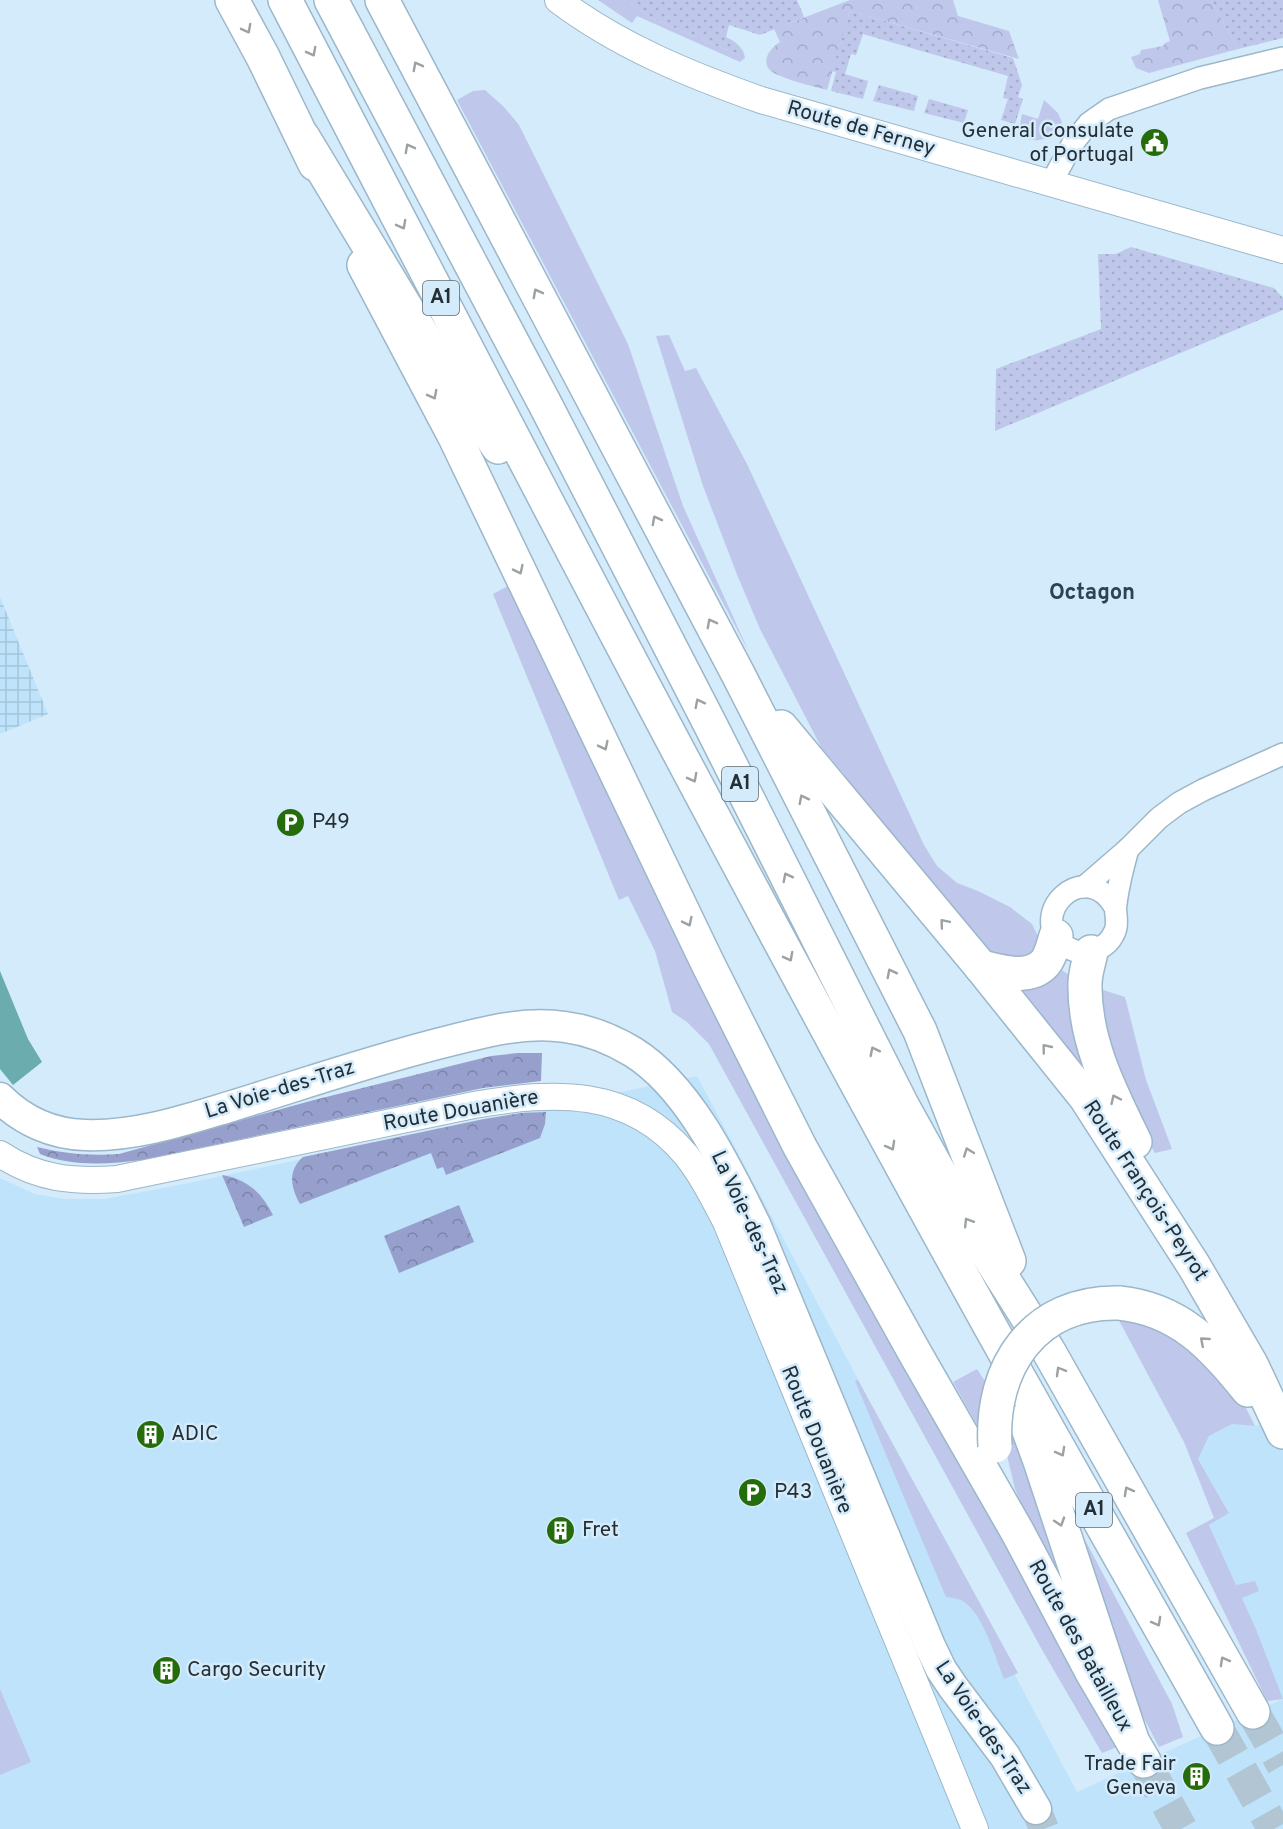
<svg xmlns="http://www.w3.org/2000/svg" width="1283" height="1829" viewBox="0 0 1283 1829" font-family="Overpass,sans-serif">
  <style>
    .built { fill: #bfe3fb }
    .industrial { fill: url(#industrial-grid) }
    .grass { fill: #bfc7ea }
    .forest { fill: url(#forest-crowns) }
    .park { fill: url(#park-crowns) }
    .garden { fill: url(#garden-dots) }
    .water { fill: #6badaf }
    .lines { fill: none; stroke-linecap: round; stroke-linejoin: round }
    .secondary-tunnel { stroke: #b1c5d3; stroke-width: 30; stroke-dasharray: 30 15; stroke-linecap: butt }
    .primary-tunnel { stroke: #b1c5d3; stroke-width: 33; stroke-dasharray: 33 16; stroke-linecap: butt }
    .motorway-tunnel { stroke: #b1c5d3; stroke-width: 33; stroke-dasharray: 33 16; stroke-linecap: butt }
    .minor-casing { stroke: #9bb7c9; stroke-width: 24 }
    .tertiary-casing { stroke: #9bb7c9; stroke-width: 28 }
    .secondary-casing { stroke: #9bb7c9; stroke-width: 33 }
    .primary-casing { stroke: #9bb7c9; stroke-width: 36 }
    .motorway-casing { stroke: #9bb7c9; stroke-width: 36 }
    .minor { stroke: #fff; stroke-width: 21 }
    .tertiary { stroke: #fff; stroke-width: 26 }
    .secondary { stroke: #fff; stroke-width: 30 }
    .primary { stroke: #fff; stroke-width: 33 }
    .motorway { stroke: #fff; stroke-width: 33 }
    .primary-bridge-casing { stroke: #9bb7c9; stroke-width: 36; stroke-linecap: butt }
    .primary-bridge { stroke: #fff; stroke-width: 33 }
    .oneway { stroke: #9ca1a4 }
    .labels { text-anchor: middle; dominant-baseline: central; stroke-width: 5; stroke-linejoin: round; paint-order: stroke }
    .shield { fill: #d4ebfb; stroke: #586770; stroke-width: 1.5 }
    .shield-label { font-size: 20px; font-weight: bold; fill: #232e35 }
    .street-label { font-size: 21px; fill: #232e35; stroke: #d4ebfb }
    .poi-label { font-size: 21px; fill: #232e35; stroke: #d4ebfb; text-anchor: start }
    .neighbourhood-label { font-size: 22px; font-weight: bold; fill: #2b4453; stroke: #d4ebfb }
  </style>
  <defs>
    <pattern id="industrial-grid" width="8" height="8" patternUnits="userSpaceOnUse" patternTransform="scale(1.5)"><rect width="8" height="8" fill="#bfe3fb"/><path d="M0 4h8M4 0v8" fill="none" stroke="#a4c3d8"/></pattern>
    <pattern id="forest-crowns" width="20" height="18" patternUnits="userSpaceOnUse" patternTransform="scale(1.5)"><rect width="20" height="18" fill="#97a0cd"/><path d="M2 6a3 3 0 1 1 6 0M12 15a3 3 0 1 1 6 0" fill="none" stroke="#7b83a7"/></pattern>
    <pattern id="park-crowns" width="20" height="18" patternUnits="userSpaceOnUse" patternTransform="scale(1.5)"><rect width="20" height="18" fill="#bfc7ea"/><path d="M2 6a3 3 0 1 1 6 0M12 15a3 3 0 1 1 6 0" fill="none" stroke="#a4abc9"/></pattern>
    <pattern id="garden-dots" width="8" height="8" patternUnits="userSpaceOnUse" patternTransform="scale(1.5)"><rect width="8" height="8" fill="#bfc7ea"/><path d="M2 2h.1M6 6h.1" fill="none" stroke="#a4abc9" stroke-width="1.8" stroke-linecap="round"/></pattern>
  </defs>
  <rect width="100%" height="100%" fill="#d4ebfb"/>
  <!-- built -->
  <polygon class="built" points="697,1076 1077,1792 1283,1699 1256,1629 1242,1598 1258,1591 1255,1581 1236,1585 1209,1525 1229,1512 1198,1459 1209,1436 1232,1424 1255,1426 1283,1420 1283,1829 0,1829 0,1178 35,1194 64,1199 104,1199 174,1186"/>
  <!-- industrial -->
  <polygon class="industrial" points="0,597 48,714 0,734"/>
  <!-- grass -->
  <g class="grass">
    <polygon points="598,0 624,0 652,18 745,58 740,62 637,16 632,23"/>
    <polygon points="485,90 504,107 519,125 628,344 683,506 749,652 457,100 473,91"/>
    <path d="M 1044,100 L 1058,113 L 1062,123 C 1050,137 1044,144 1024,138 L 1028,127 L 1020,125 L 1022,114 L 1038,119 Z"/>
    <polygon points="669,335 685,371 696,368 748,466 924,845 937,866 957,883 978,891 1010,907 1032,924 1039,938 1035,957 994,961 869,821 844,774 821,747 760,629 738,577 703,486 656,336"/>
    <polygon points="508,586 1117,1747 1102,1753 1041,1648 709,1044 687,1022 672,1012 655,951 628,896 619,900 493,594"/>
    <polygon points="1056,966 1079,982 1099,1097 1017,991"/>
    <polygon points="1103,990 1125,997 1146,1080 1172,1149 1155,1153 1122,1099 1091,995"/>
    <polygon points="1115,1313 1175,1331 1241,1398 1255,1426 1232,1424 1209,1436 1198,1459 1229,1513 1209,1525 1236,1585 1255,1581 1259,1591 1242,1598 1256,1629 1283,1699 1267,1701 1186,1533 1214,1518 1184,1442"/>
    <polygon points="977,1369 988,1386 981,1432 953,1382"/>
    <path d="M 858,1380 L 1018,1673 L 1004,1679 C 996,1659 984,1619 968,1605 C 962,1599 954,1598 946,1597 L 855,1381 Z"/>
    <polygon points="1006,1406 1103,1668 1030,1524 1015,1489 1006,1451"/>
    <polygon points="1059,1491 1172,1704 1183,1737 1159,1747 1137,1705"/>
    <polygon points="0,1689 31,1762 0,1775"/>
  </g>
  <!-- forest -->
  <g class="forest">
    <path d="M 518,1053 L 542,1053 L 541,1081 L 483,1088 L 142,1160 C 108,1164 72,1167 40,1154 L 37,1147 C 65,1154 91,1156 119,1154 L 314,1100 L 491,1056 Z"/>
    <path d="M 546,1112 L 545,1124 L 540,1138 L 446,1175 L 443,1167 L 437,1169 L 431,1153 L 300,1204 C 291,1188 287,1171 303,1157 L 484,1119 L 521,1113 Z"/>
    <path d="M 222,1175 C 247,1179 262,1193 273,1215 L 244,1227 Z"/>
    <polygon points="459,1205 474,1242 399,1273 384,1236"/>
  </g>
  <!-- park -->
  <g class="park">
    <path d="M 850,0 L 953,0 L 958,16 L 1009,31 L 1019,59 L 850,11 L 827,90 C 816,87 774,77 769,69 C 761,59 772,47 780,42 L 774,29 Z"/>
    <polygon points="1158,0 1211,0 1238,49 1149,73 1136,68 1131,57 1140,54 1141,50 1163,46 1165,43 1170,41"/>
  </g>
  <!-- garden -->
  <g class="garden">
    <path d="M 624,0 L 797,0 L 804,17 L 760,35 L 729,25 L 726,37 C 735,41 744,48 745,58 L 652,18 Z"/>
    <polygon points="1211,0 1283,0 1283,38 1238,49"/>
    <polygon points="850,11 1013,58 1022,85 1018,97 1023,99 1015,124 1001,120 1008,99 1003,98 1008,76 863,34 856,55 851,54 845,74 868,81 863,99 831,91 836,72 832,71"/>
    <polygon points="879,85 918,96 914,111 873,101"/>
    <polygon points="929,99 968,110 964,123 924,113"/>
    <polygon points="1131,247 1274,288 1283,298 1283,310 995,431 996,369 1101,329 1098,254 1116,254"/>
  </g>
  <!-- water -->
  <polygon class="water" points="0,971 28,1039 42,1062 13,1085 0,1069"/>
  <g class="lines">
    <!-- secondary-tunnel -->
    <polyline class="secondary-tunnel" points="1036,1809 1044,1829"/>
    <!-- primary-tunnel -->
    <polyline class="primary-tunnel" points="1144,1761 1181,1829"/>
    <!-- motorway-tunnel -->
    <g class="motorway-tunnel">
      <polyline points="1253,1712 1283,1765"/>
      <polyline points="1217,1728 1274,1829"/>
    </g>
    <defs>
      <g id="minor">
        <polyline points="1051,183 1073,143 1089,123 1109,109 1200,78 1283,58"/>
        <polyline points="1084,887 1128,849 1159,818 1179,803 1203,790 1283,754"/>
        <path d="M 1115,907 C 1084,855 1025,916 1065,946 C 1083,958 1107,951 1115,931 C 1119,921 1114,913 1116,904 C 1118,886 1123,867 1128,849"/>
      </g>
      <g id="tertiary">
        <path d="M 558,0 C 619,46 690,75 761,100 L 1283,250"/>
        <path d="M 0,1154 C 38,1179 72,1182 117,1179 L 474,1105 C 554,1091 629,1087 686,1155 C 702,1175 714,1199 726,1222 L 975,1829"/>
      </g>
      <path id="secondary" d="M 0,1098 C 23,1121 53,1134 85,1135 C 135,1137 185,1120 232,1106 C 303,1084 373,1060 445,1042 C 484,1032 524,1021 565,1027 C 588,1030 613,1040 633,1052 C 689,1087 727,1168 755,1224 L 930,1646 L 941,1669 L 953,1687 L 1005,1756 L 1036,1809"/>
      <g id="primary">
        <polyline points="232,0 263,57 315,164"/>
        <polyline points="364,265 455,437 708,964 800,1147 916,1355 1017,1531 1093,1674 1144,1761"/>
        <path d="M 1091,952 C 1089,962 1085,973 1085,984 C 1084,1041 1111,1093 1135,1142"/>
        <polyline points="981,967 1086,1098 1194,1266 1251,1364 1283,1432"/>
        <path d="M 981,967 C 1001,971 1029,981 1045,963 C 1051,956 1053,945 1056,936"/>
        <path d="M 1119,1303 C 1179,1309 1213,1346 1248,1390"/>
      </g>
      <g id="motorway">
        <path d="M 285,0 C 510,432 734,864 970,1290 C 1051,1437 1135,1582 1217,1728"/>
        <polyline points="331,0 545,404 711,726 902,1105 964,1217 1048,1350 1253,1712"/>
        <polyline points="382,0 738,674 920,1031 1009,1261"/>
        <polyline points="303,137 434,354 498,447"/>
        <polyline points="781,727 981,967"/>
        <polyline points="1025,1420 1040,1461 1132,1740"/>
      </g>
    </defs>
    <!-- minor casing -->
    <use href="#minor" class="minor-casing"/>
    <!-- tertiary casing -->
    <use href="#tertiary" class="tertiary-casing"/>
    <!-- secondary casing -->
    <use href="#secondary" class="secondary-casing"/>
    <!-- primary casing -->
    <use href="#primary" class="primary-casing"/>
    <!-- motorway casing -->
    <use href="#motorway" class="motorway-casing"/>
    <!-- minor -->
    <use href="#minor" class="minor"/>
    <!-- tertiary -->
    <use href="#tertiary" class="tertiary"/>
    <!-- secondary -->
    <use href="#secondary" class="secondary"/>
    <!-- primary -->
    <use href="#primary" class="primary"/>
    <!-- motorway -->
    <use href="#motorway" class="motorway"/>
    <defs>
      <path id="primary-bridge" d="M 995,1446 C 990,1367 1034,1301 1119,1303"/>
    </defs>
    <!-- primary-bridge casing -->
    <use href="#primary-bridge" class="primary-bridge-casing"/>
    <!-- primary-bridge -->
    <use href="#primary-bridge" class="primary-bridge"/>
  </g>
  <!-- one-way arrows -->
  <defs><path id="oneway-chevron" d="M-2-3.5L2.5 0L-2 3.5" fill="none" stroke-width="1.6" stroke-linecap="round" stroke-linejoin="round" transform="scale(1.5)"/></defs>
  <g class="oneway">
    <use href="#oneway-chevron" transform="translate(247 29) rotate(62)"/>
    <use href="#oneway-chevron" transform="translate(312 52) rotate(62)"/>
    <use href="#oneway-chevron" transform="translate(417 66) rotate(-118)"/>
    <use href="#oneway-chevron" transform="translate(409 148) rotate(-118)"/>
    <use href="#oneway-chevron" transform="translate(402 225) rotate(62)"/>
    <use href="#oneway-chevron" transform="translate(537 293) rotate(-118)"/>
    <use href="#oneway-chevron" transform="translate(433 395) rotate(62)"/>
    <use href="#oneway-chevron" transform="translate(656 520) rotate(-118)"/>
    <use href="#oneway-chevron" transform="translate(519 570) rotate(64)"/>
    <use href="#oneway-chevron" transform="translate(711 623) rotate(-118)"/>
    <use href="#oneway-chevron" transform="translate(699 703) rotate(-117)"/>
    <use href="#oneway-chevron" transform="translate(604 746) rotate(64)"/>
    <use href="#oneway-chevron" transform="translate(693 778) rotate(62)"/>
    <use href="#oneway-chevron" transform="translate(803 799) rotate(-117)"/>
    <use href="#oneway-chevron" transform="translate(787 877) rotate(-117)"/>
    <use href="#oneway-chevron" transform="translate(688 922) rotate(64)"/>
    <use href="#oneway-chevron" transform="translate(944 923) rotate(-130)"/>
    <use href="#oneway-chevron" transform="translate(789 957) rotate(62)"/>
    <use href="#oneway-chevron" transform="translate(891 973) rotate(-117)"/>
    <use href="#oneway-chevron" transform="translate(1046 1048) rotate(-129)"/>
    <use href="#oneway-chevron" transform="translate(874 1051) rotate(-117)"/>
    <use href="#oneway-chevron" transform="translate(1115 1099) rotate(-115)"/>
    <use href="#oneway-chevron" transform="translate(891 1146) rotate(61)"/>
    <use href="#oneway-chevron" transform="translate(968 1152) rotate(-110)"/>
    <use href="#oneway-chevron" transform="translate(968 1222) rotate(-122)"/>
    <use href="#oneway-chevron" transform="translate(1204 1341) rotate(-139)"/>
    <use href="#oneway-chevron" transform="translate(1060 1371) rotate(-120)"/>
    <use href="#oneway-chevron" transform="translate(1061 1452) rotate(61)"/>
    <use href="#oneway-chevron" transform="translate(1128 1491) rotate(-119)"/>
    <use href="#oneway-chevron" transform="translate(1060 1522) rotate(72)"/>
    <use href="#oneway-chevron" transform="translate(1157 1622) rotate(61)"/>
    <use href="#oneway-chevron" transform="translate(1224 1661) rotate(-119)"/>
  </g>
  <!-- icons -->
  <defs>
    <symbol id="civic-disc" viewBox="-11 -11 22 22"><circle r="9.5" fill="#256d0c" stroke="#d4ebfb"/><path d="M-.6-6.5H3V-4.5H.6V-3L4-1V1h2V6H-6V1h2V-1L-.6-3ZM-1.2 2.5V6h2.4V2.5Z" fill="#fff"/></symbol>
    <symbol id="parking-disc" viewBox="-11 -11 22 22"><circle r="9.5" fill="#256d0c" stroke="#d4ebfb"/><path d="M-3.5-5.5H1a3.5 3.5 0 0 1 0 7H-1V5.5H-3.5ZM-1-3.4V-.6H.8a1.4 1.4 0 0 0 0-2.8Z" fill="#fff"/></symbol>
    <symbol id="building-disc" viewBox="-11 -11 22 22"><circle r="9.5" fill="#256d0c" stroke="#d4ebfb"/><path d="M-4-6H4V6H1V3H-1V6H-4ZM-2.5-4.3h1.7v1.8h-1.7ZM.8-4.3h1.7v1.8H.8ZM-2.5-1h1.7V.8h-1.7ZM.8-1h1.7V.8H.8Z" fill="#fff"/></symbol>
  </defs>
  <g fill-rule="evenodd">
    <use href="#civic-disc" x="1138" y="126" width="33" height="33"/>
    <use href="#parking-disc" x="274" y="806" width="33" height="33"/>
    <use href="#building-disc" x="134" y="1418" width="33" height="33"/>
    <use href="#parking-disc" x="736" y="1476" width="33" height="33"/>
    <use href="#building-disc" x="544" y="1514" width="33" height="33"/>
    <use href="#building-disc" x="150" y="1654" width="33" height="33"/>
    <use href="#building-disc" x="1180" y="1760" width="33" height="33"/>
  </g>
  <g class="labels">
    <!-- shield labels -->
    <g class="shield">
      <rect x="423" y="281" width="36" height="34" rx="4.5"/>
      <rect x="722" y="767" width="36" height="34" rx="4.5"/>
      <rect x="1076" y="1493" width="36" height="34" rx="4.5"/>
    </g>
    <g class="shield-label">
      <text x="441" y="298">A1</text>
      <text x="740" y="784">A1</text>
      <text x="1094" y="1510">A1</text>
    </g>
    <!-- street labels -->
    <g class="street-label">
      <text transform="translate(861 129) rotate(16)">Route de Ferney</text>
      <text transform="translate(280 1090) rotate(-17)">La Voie-des-Traz</text>
      <text transform="translate(461 1111) rotate(-10)">Route Douanière</text>
      <text transform="translate(1145 1191) rotate(57)">Route François-Peyrot</text>
      <text transform="translate(749 1223) rotate(65)">La Voie-des-Traz</text>
      <text transform="translate(816 1440) rotate(68)">Route Douanière</text>
      <text transform="translate(1080 1646) rotate(61)">Route des Batailleux</text>
      <text transform="translate(983 1728) rotate(56)">La Voie-des-Traz</text>
    </g>
    <!-- poi labels -->
    <g class="poi-label">
      <text x="1134" y="131" text-anchor="end">General Consulate<tspan x="1134" dy="24">of Portugal</tspan></text>
      <text x="312" y="822">P49</text>
      <text x="171" y="1434">ADIC</text>
      <text x="774" y="1492">P43</text>
      <text x="582" y="1530">Fret</text>
      <text x="187" y="1670">Cargo Security</text>
      <text x="1176" y="1764" text-anchor="end">Trade Fair<tspan x="1176" dy="24">Geneva</tspan></text>
    </g>
    <!-- neighbourhood labels -->
    <g class="neighbourhood-label">
      <text x="1092" y="593">Octagon</text>
    </g>
  </g>
</svg>
